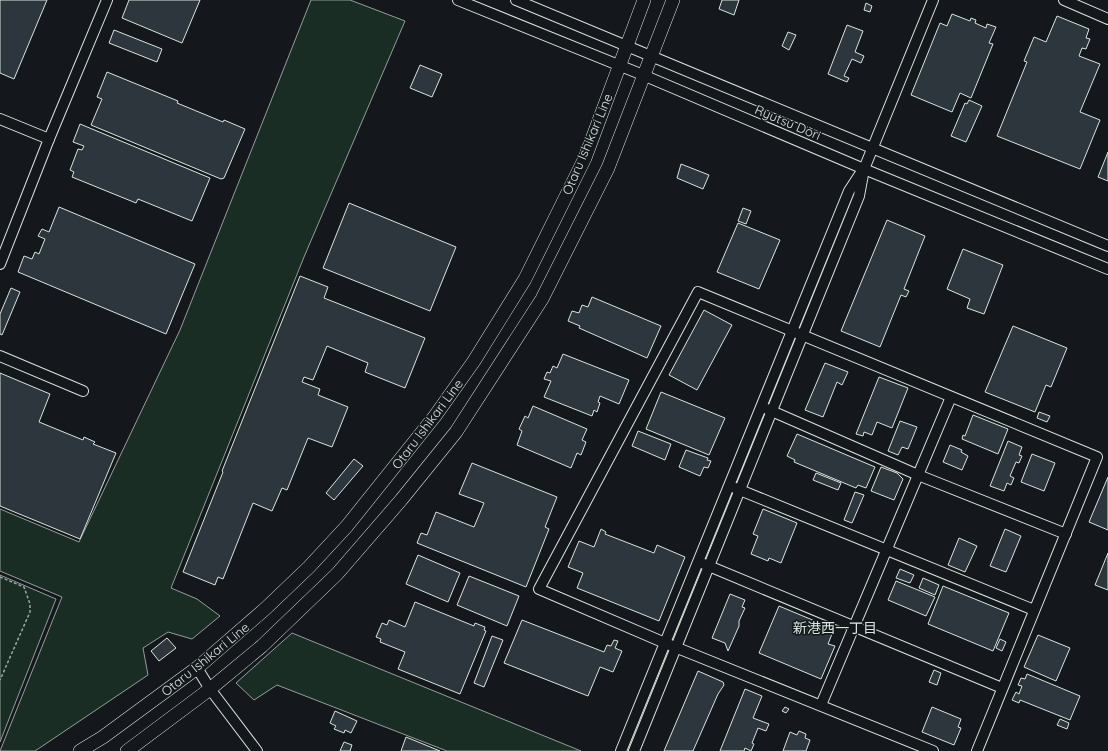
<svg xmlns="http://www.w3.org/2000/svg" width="1108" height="751" viewBox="0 0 1108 751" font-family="Quicksand,'Noto Sans JP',sans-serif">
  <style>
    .green { fill: #1a2d24; stroke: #939e99 }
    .building { fill: #2c363c; stroke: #d8e6dc }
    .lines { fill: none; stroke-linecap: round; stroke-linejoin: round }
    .minor-casing { stroke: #d8e6dc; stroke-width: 12 }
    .major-casing { stroke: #d8e6dc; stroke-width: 14 }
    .path { stroke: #9da8a2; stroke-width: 1.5; stroke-dasharray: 3 2; stroke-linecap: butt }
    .minor { stroke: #14181c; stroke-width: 10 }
    .major { stroke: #14181c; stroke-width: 13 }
    .labels { text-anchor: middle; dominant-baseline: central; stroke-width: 3; stroke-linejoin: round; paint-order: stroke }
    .street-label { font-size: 13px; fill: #d8e6dc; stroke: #14181c }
    .neighbourhood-label { font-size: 14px; fill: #d8e6dc; stroke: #14181c }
  </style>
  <rect width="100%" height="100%" fill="#14181c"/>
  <!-- green -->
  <g class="green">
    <polygon points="311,0 350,0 405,21 304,257 171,588 197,599 220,616 192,639 168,632 143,648 148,675 35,751 0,751 62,597 0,571 0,509 79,542 180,330"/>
    <polygon points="0,575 56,599 0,742"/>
    <polygon points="292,633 581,751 447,751 277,685 254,700 236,683"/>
  </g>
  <!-- building -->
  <g class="building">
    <polygon points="0,0 47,0 14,79 0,73"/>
    <polygon points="129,0 200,0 182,43 122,18"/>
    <polygon points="722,0 739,0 734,15 719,9"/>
    <polygon points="866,3 872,6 870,12 864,10"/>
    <polygon points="952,14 970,21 971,18 976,20 975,23 986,28 987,24 996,27 989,43 993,44 971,98 960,93 952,112 911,95 940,23 947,26"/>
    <polygon points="1057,16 1089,29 1086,38 1090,39 1086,49 1082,48 1079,56 1100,64 1080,112 1100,120 1080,169 997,136 1027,62 1024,61 1034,37 1046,42"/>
    <polygon points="847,25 863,31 855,52 864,56 861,63 852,59 844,76 849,78 847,82 828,74"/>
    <polygon points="114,30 162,49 157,62 109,43"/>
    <polygon points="788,32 796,35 789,50 782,46"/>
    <polygon points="420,65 442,74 432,97 410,88"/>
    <polygon points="107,72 178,101 177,103 223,122 224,120 245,129 224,178 221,179 91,125 102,99 97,97"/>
    <polygon points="969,100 982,106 966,142 951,136 965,103 967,104"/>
    <polygon points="80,124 210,178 192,221 138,199 136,203 72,177 74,172 70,170 78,149 82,150 84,146 73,142"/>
    <polygon points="1108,152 1108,181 1098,177"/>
    <polygon points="681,164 709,175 703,189 677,178"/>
    <polygon points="349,203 456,247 430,311 323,268"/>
    <polygon points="59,207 195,264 166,334 18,272 24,256 32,259 35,252 39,254 45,239 38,236 42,229 49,232"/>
    <polygon points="743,208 751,211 746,224 738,221"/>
    <polygon points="887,220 925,236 904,289 909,291 906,297 901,295 880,347 841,331"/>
    <polygon points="738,223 780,240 759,289 717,272"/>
    <polygon points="963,249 1003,265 984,314 967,308 970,299 947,289"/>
    <polygon points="300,276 328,287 324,298 425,338 405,388 365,372 368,363 327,346 313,380 304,377 302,382 320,389 318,395 348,407 332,447 308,438 287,490 282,488 272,511 253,503 223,579 218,577 215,585 183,572 223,472 222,471"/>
    <polygon points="11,288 20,292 2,335 0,334 0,314"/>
    <polygon points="592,297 661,326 647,358 579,328 580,326 568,321 572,311 579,313 582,305 588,307"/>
    <polygon points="704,310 732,325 697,390 669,375"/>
    <polygon points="1013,326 1067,348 1051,387 1046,385 1035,412 985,392"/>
    <polygon points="563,354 629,380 619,404 600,396 598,402 600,403 597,412 594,410 592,416 544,397 551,381 544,379 547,372 550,373 553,366 557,368"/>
    <polygon points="825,363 848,372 842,385 837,382 823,417 805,410"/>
    <polygon points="0,373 50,394 39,422 83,440 84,437 95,442 93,444 116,453 80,539 0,506"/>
    <polygon points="879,377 908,388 892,428 877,422 872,435 864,432 863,436 856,434"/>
    <polygon points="661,392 725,418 709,455 646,429"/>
    <polygon points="533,406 587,429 582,440 586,442 581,455 577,453 571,468 517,445 522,431 519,429 525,416 528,418"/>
    <polygon points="1039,412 1050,416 1047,422 1037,418"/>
    <polygon points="973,415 1008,429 998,454 962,439 963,435 965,436"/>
    <polygon points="900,421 917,427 908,449 902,447 898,455 888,451"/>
    <polygon points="638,431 671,444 665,460 632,446"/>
    <polygon points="797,434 875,467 866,488 858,485 856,488 794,462 795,460 787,456"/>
    <polygon points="1008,441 1022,447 1019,455 1022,456 1019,463 1016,462 1010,476 1014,478 1011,485 1007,483 1004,491 990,486"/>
    <polygon points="950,445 962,450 961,452 968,456 962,470 943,462"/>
    <polygon points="686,450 708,458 707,460 711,461 708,468 704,467 700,476 679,467"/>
    <polygon points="1032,454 1055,463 1044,491 1021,482"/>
    <polygon points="354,459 363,466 334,500 326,493"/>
    <polygon points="472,463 557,497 545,527 549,529 526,587 417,543 421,533 427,535 436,512 474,527 484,503 459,494"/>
    <polygon points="881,467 897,473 903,479 894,500 871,491"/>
    <polygon points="816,473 841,483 838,490 813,480"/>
    <polygon points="1108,477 1108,530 1089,522"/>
    <polygon points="855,492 864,495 852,523 844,520"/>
    <polygon points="763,509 797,523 781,563 769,558 768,561 751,554 758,536 753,534"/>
    <polygon points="601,529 606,532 605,534 654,553 657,545 685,557 659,621 577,588 583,573 568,567 579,541 594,547"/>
    <polygon points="1005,529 1021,536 1006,572 990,566"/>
    <polygon points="959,538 977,546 965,572 948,565"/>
    <polygon points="1108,553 1108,590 1095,585"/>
    <polygon points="418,555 460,573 448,602 406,584"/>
    <polygon points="900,569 914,575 910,583 896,578"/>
    <polygon points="469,576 519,596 507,626 457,605"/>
    <polygon points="923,578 939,585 935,595 919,588"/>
    <polygon points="896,581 935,597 926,616 888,600"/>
    <polygon points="943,586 1009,613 993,651 928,624"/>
    <polygon points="730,594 745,600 742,607 745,608 739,621 739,626 728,651 725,643 712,638"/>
    <polygon points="415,602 474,626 475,623 485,627 484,630 486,631 460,694 398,669 405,652 380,642 381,639 376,637 382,623 387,625 389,620 405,627"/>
    <polygon points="779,606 834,629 828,644 835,646 821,679 759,653"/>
    <polygon points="522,620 604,652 607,645 611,646 614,640 618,641 615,648 622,651 613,672 600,667 588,696 504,663"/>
    <polygon points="1038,635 1070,648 1056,681 1024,667"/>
    <polygon points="492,636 503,640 484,687 474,683"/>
    <polygon points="167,638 176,648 159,661 151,651"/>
    <polygon points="1000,639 1006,642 1002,651 996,648"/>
    <polygon points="934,670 941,673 937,685 929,682"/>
    <polygon points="698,671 723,682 724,685 718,694 693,751 664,751"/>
    <polygon points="1027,674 1080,696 1070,720 1020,700 1019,703 1012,700 1016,692 1019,694 1022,686 1018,685 1021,678 1025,679"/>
    <polygon points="745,689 762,696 753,718 769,724 766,731 758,728 752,743 754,744 751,751 745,748 744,751 720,751"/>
    <polygon points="785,707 789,709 786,713 782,711"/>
    <polygon points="932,707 961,719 958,727 961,728 954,745 922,732"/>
    <polygon points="335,711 357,721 351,733 345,730 344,733 334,729 336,726 330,723"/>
    <polygon points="1060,719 1069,723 1067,729 1057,725"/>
    <polygon points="799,731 806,734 805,738 810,740 806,751 783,751 790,732 797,735"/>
    <polygon points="406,737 440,751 401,751"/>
    <polygon points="344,742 352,745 350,751 340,751"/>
  </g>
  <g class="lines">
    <defs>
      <g id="minor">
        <polyline points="458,0 643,75 864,169 1108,269"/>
        <polyline points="516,0 1108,246"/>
        <polyline points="1064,0 1108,19"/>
        <polyline points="0,119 49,139"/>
        <polyline points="0,264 49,139 107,0"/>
        <polyline points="0,356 83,391"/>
        <polyline points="767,409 918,475 1066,534"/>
        <polyline points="735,488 1034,610"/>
        <polyline points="704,564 1002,688"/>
        <polyline points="197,668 210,689 257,751"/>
        <polyline points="821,705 951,397"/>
        <polyline points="621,751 849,191 862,171"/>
        <polyline points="634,751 859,196 864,169 933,0"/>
        <polyline points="933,751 665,643 539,589 698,292 1097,457 977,751"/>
      </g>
      <g id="major">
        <polyline points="80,751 103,737 197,668 265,609 309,567 347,526 435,416 474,361 525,279 585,158 644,0"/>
        <polyline points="127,751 210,689 262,646 337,574 401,500 456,432 542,299 608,168 673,0"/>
      </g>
    </defs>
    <!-- minor casing -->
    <use href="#minor" class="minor-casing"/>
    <!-- major casing -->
    <use href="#major" class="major-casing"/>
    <!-- path -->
    <polyline class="path" points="0,577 24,587 30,604 30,612 0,680"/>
    <!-- minor -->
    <use href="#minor" class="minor"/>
    <!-- major -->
    <use href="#major" class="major"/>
  </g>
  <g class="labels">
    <!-- street labels -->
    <g class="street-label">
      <text transform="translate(788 122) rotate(23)">Ryutsu Dōri</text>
      <text transform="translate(587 144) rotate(-67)">Otaru Ishikari Line</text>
      <text transform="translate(427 424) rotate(-53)">Otaru Ishikari Line</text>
      <text transform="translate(205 659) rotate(-39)">Otaru Ishikari Line</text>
    </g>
    <!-- neighbourhood labels -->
    <g class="neighbourhood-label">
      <text x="835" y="628">新港西一丁目</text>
    </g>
  </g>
</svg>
